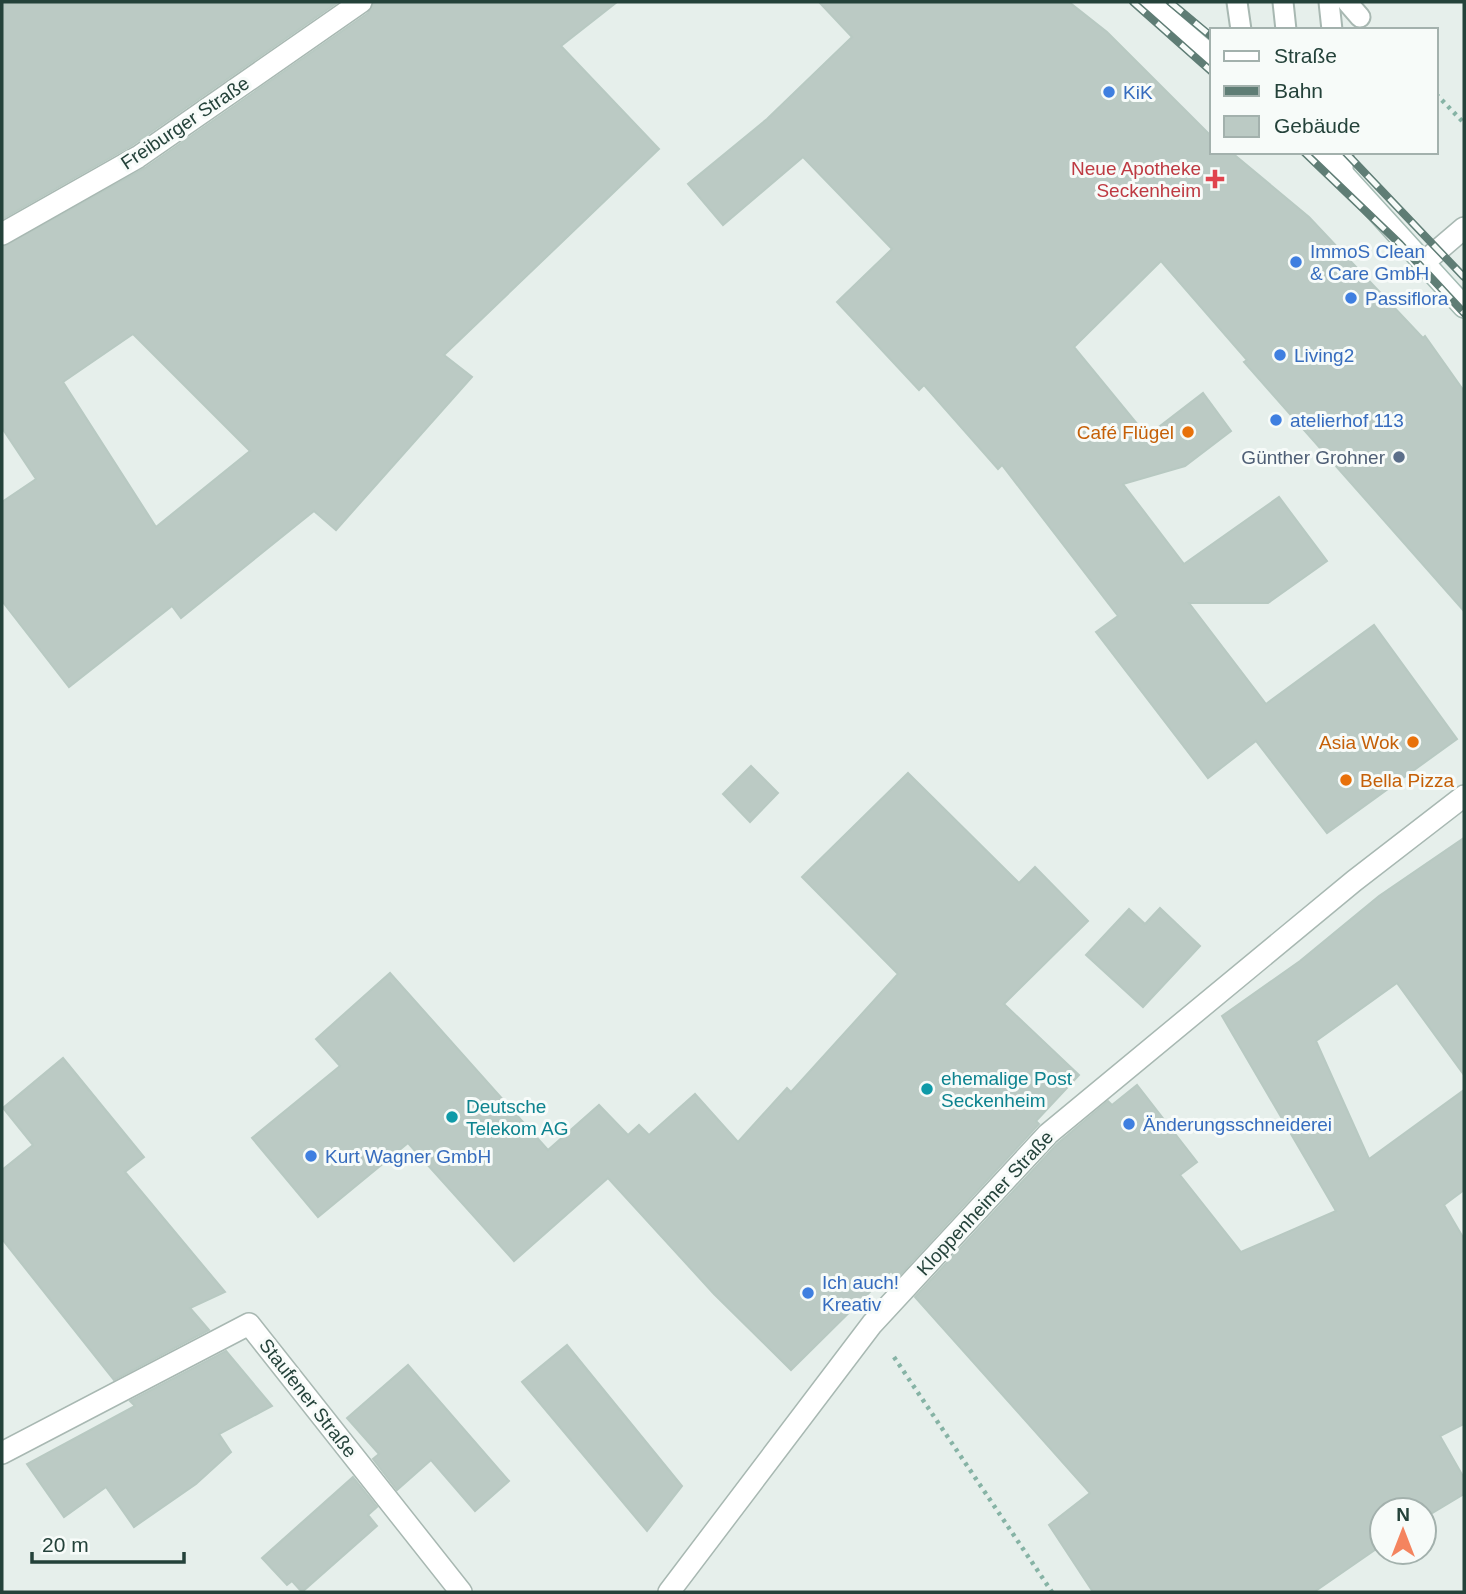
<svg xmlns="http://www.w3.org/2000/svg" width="1466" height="1594" viewBox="0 0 1466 1594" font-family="Helvetica,sans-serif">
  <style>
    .building { fill: #bbcac4; stroke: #b8c9c2; stroke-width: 2; fill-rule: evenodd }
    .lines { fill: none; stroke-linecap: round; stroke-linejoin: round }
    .service-casing { stroke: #a8b8b2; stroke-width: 23 }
    .minor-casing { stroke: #a8b8b2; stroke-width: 24 }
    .tertiary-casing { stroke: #a8b8b2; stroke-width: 24 }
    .secondary-casing { stroke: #a4bbb3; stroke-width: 24 }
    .path { stroke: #86b3a5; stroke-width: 4.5; stroke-dasharray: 3.5 5; stroke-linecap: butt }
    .service { stroke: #fff; stroke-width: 19 }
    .minor { stroke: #fff; stroke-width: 21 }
    .tertiary { stroke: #fff; stroke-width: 21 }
    .secondary { stroke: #fff; stroke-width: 21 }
    .rail-casing { stroke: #5f7d75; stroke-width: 8 }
    .rail { stroke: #f7fbf9; stroke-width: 5; stroke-dasharray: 16; stroke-linecap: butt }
    .shop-dot { fill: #3f7fe0; stroke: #f7fbf9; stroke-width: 2.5 }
    .health-dot { fill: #e0444e; stroke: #f7fbf9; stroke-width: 2.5 }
    .food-dot { fill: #e8710a; stroke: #f7fbf9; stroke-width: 2.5 }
    .service-dot { fill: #5c6f8a; stroke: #f7fbf9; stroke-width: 2.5 }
    .culture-dot { fill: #0f9aa8; stroke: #f7fbf9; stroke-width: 2.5 }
    .labels { text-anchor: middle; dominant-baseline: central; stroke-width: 6; stroke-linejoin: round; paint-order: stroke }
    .shop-label { font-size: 19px; fill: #366cbe; stroke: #f7fbf9; text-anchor: start }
    .street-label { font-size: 19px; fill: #24423a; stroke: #f7fbf9 }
    .health-label { font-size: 19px; fill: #be3a42; stroke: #f7fbf9; text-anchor: end }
    .food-label { font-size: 19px; fill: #c56008; stroke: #f7fbf9; text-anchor: end }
    .service-label { font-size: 19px; fill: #4e5e75; stroke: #f7fbf9; text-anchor: end }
    .culture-label { font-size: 19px; fill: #0d838f; stroke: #f7fbf9; text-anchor: start }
  </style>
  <rect width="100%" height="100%" fill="#e6efeb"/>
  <!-- building -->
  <g class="building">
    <polygon points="2,2 338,2 131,146 2,219"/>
    <path d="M 374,2 L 617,2 L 561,46 L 659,149 L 444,355 L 472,377 L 336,530 L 314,511 L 181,618 L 172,606 L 69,687 L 2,601 L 2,502 L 36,479 L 2,428 L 2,247 L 145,168 L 368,13 ZM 133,334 L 250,451 L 156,527 L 63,382 Z"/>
    <polygon points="819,2 1069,2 1107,32 1212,137 1212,152 1231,152 1309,217 1423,338 1425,336 1464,391 1464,611 1244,362 1247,360 1161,261 1074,347 1147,436 1203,393 1231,431 1185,466 1123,484 1184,564 1279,497 1327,561 1268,603 1189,603 1266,704 1374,625 1457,739 1327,833 1256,741 1208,778 1096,632 1118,616 1002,465 998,469 924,385 919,390 837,302 892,249 803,157 723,225 688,184 767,119 852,37"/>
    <polygon points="751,766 778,793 750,822 723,794"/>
    <polygon points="908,773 1019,883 1035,867 1088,921 1004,1004 1079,1075 1036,1121 1039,1124 897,1278 891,1271 791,1370 714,1294 608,1178 514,1261 408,1143 318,1217 252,1138 340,1066 316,1039 390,973 548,1150 599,1105 628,1135 639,1125 649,1135 695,1094 738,1142 787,1088 791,1092 898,974 802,877"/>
    <polygon points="1464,838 1464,1075 1397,983 1316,1041 1369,1159 1464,1090 1464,1190 1444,1205 1464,1239 1464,1424 1440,1436 1464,1478 1464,1494 1424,1518 1424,1510 1382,1510 1382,1545 1314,1592 1093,1592 1049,1525 1090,1493 915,1297 1057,1144 1108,1101 1112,1105 1137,1085 1197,1162 1180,1175 1241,1252 1336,1211 1222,1016 1300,961 1379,896"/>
    <polygon points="1160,908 1200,946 1143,1007 1086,955 1129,909 1145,924"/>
    <polygon points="63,1058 144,1157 125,1172 225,1292 190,1308 209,1330 114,1380 2,1239 2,1170 33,1145 3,1108"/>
    <polygon points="567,1345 682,1486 647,1531 522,1382"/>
    <polygon points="226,1351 272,1406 219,1434 231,1452 196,1484 134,1527 106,1487 64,1517 27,1464 135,1406 130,1401"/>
    <polygon points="408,1365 509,1481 475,1511 431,1460 397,1490 373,1459 379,1454 347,1418"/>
    <polygon points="353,1477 377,1507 368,1515 377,1526 302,1592 292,1581 287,1585 262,1558"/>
  </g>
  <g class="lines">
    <defs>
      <g id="service">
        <polyline points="1237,2 1241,30"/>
        <polyline points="1283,2 1286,30"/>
        <polyline points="1329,2 1332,30"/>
        <polyline points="1347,2 1360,17"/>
        <polyline points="1343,174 1343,152"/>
      </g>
      <g id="minor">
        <polyline points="2,234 138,157 361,2"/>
        <polyline points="1423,263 1464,228"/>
        <polyline points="2,1453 249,1324 461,1592"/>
      </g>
      <polyline id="tertiary" points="669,1592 872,1324 1048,1134 1354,881 1464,796"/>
      <g id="secondary">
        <polyline points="1148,2 1212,57"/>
        <polyline points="1318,152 1343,174 1464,307"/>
      </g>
    </defs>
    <!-- service casing -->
    <use href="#service" class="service-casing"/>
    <!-- minor casing -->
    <use href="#minor" class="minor-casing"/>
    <!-- tertiary casing -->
    <use href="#tertiary" class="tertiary-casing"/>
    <!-- secondary casing -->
    <use href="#secondary" class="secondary-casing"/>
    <!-- path -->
    <g class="path">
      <polyline points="1436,94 1464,123"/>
      <polyline points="894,1357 1052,1592"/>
    </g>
    <!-- service -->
    <use href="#service" class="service"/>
    <!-- minor -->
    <use href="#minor" class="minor"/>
    <!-- tertiary -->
    <use href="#tertiary" class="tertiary"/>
    <!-- secondary -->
    <use href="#secondary" class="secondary"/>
    <defs>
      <g id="rail">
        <polyline points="1133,2 1212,72"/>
        <polyline points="1170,2 1212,37"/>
        <polyline points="1304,152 1400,244 1464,313"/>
        <polyline points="1345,152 1464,277"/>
      </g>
    </defs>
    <!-- rail casing -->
    <use href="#rail" class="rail-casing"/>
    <!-- rail -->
    <use href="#rail" class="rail"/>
  </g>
  <!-- markers -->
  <g class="shop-dot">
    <circle cx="1109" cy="92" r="7"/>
    <circle cx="1296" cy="262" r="7"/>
    <circle cx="1351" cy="298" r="7"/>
    <circle cx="1280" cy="355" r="7"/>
    <circle cx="1276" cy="420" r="7"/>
    <circle cx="1129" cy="1124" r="7"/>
    <circle cx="311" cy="1156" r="7"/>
    <circle cx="808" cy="1293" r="7"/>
  </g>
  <path class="health-dot" d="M1211.5 168.5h7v7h7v7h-7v7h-7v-7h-7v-7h7z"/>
  <g class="food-dot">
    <circle cx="1188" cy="432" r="7"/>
    <circle cx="1413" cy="742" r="7"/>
    <circle cx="1346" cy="780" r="7"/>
  </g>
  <circle class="service-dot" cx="1399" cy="457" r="7"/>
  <g class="culture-dot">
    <circle cx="927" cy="1089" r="7"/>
    <circle cx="452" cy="1117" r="7"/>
  </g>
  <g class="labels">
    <!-- shop labels -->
    <g class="shop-label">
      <text x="1123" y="92">KiK</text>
      <text x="1310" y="251">ImmoS Clean<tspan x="1310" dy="22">&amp; Care GmbH</tspan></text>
      <text x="1365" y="298">Passiflora</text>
      <text x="1294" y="355">Living2</text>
      <text x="1290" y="420">atelierhof 113</text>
      <text x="1143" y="1124">Änderungsschneiderei</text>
      <text x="325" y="1156">Kurt Wagner GmbH</text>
      <text x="822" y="1282">Ich auch!<tspan x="822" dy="22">Kreativ</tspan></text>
    </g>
    <!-- street labels -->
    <g class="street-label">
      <text transform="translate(185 123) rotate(-34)">Freiburger Straße</text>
      <text transform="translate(985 1203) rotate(-47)">Kloppenheimer Straße</text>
      <text transform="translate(308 1398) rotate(52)">Staufener Straße</text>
    </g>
    <!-- health labels -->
    <g class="health-label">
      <text x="1201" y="168">Neue Apotheke<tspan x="1201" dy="22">Seckenheim</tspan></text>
    </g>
    <!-- food labels -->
    <g class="food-label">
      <text x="1174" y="432">Café Flügel</text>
      <text x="1399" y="742">Asia Wok</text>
      <text x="1360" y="780" text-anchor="start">Bella Pizza</text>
    </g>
    <!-- service labels -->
    <g class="service-label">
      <text x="1385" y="457">Günther Grohner</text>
    </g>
    <!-- culture labels -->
    <g class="culture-label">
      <text x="941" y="1078">ehemalige Post<tspan x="941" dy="22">Seckenheim</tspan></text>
      <text x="466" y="1106">Deutsche<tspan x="466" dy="22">Telekom AG</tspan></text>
    </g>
  </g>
  <!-- border -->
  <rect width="1466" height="1594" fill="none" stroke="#24423a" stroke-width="7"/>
  <!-- legend -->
  <rect x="1210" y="28" width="228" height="126" fill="#f7fbf9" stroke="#a3b1ad" stroke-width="2"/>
  <rect x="1224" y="51" width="35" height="10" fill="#ffffff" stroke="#a3b1ad" stroke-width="2"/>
  <text x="1274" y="63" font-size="21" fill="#24423a">Straße</text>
  <rect x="1224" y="86" width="35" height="10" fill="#5f7d75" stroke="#a3b1ad" stroke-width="2"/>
  <text x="1274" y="98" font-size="21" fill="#24423a">Bahn</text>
  <rect x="1224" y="116" width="35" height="21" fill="#bbcac4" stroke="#a3b1ad" stroke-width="2"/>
  <text x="1274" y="133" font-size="21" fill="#24423a">Gebäude</text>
  <!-- north arrow -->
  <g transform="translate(1403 1531)"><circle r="33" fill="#f7fbf9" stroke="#a3b1ad" stroke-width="2"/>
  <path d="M0-5L12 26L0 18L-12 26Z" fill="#f4845f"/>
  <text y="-10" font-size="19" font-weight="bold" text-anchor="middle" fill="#24423a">N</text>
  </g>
  <!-- scale -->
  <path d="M32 1552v10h152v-10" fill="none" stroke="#24423a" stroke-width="3.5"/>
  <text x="42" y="1552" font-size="21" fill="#24423a" stroke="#f7fbf9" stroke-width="5" paint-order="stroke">20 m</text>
</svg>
